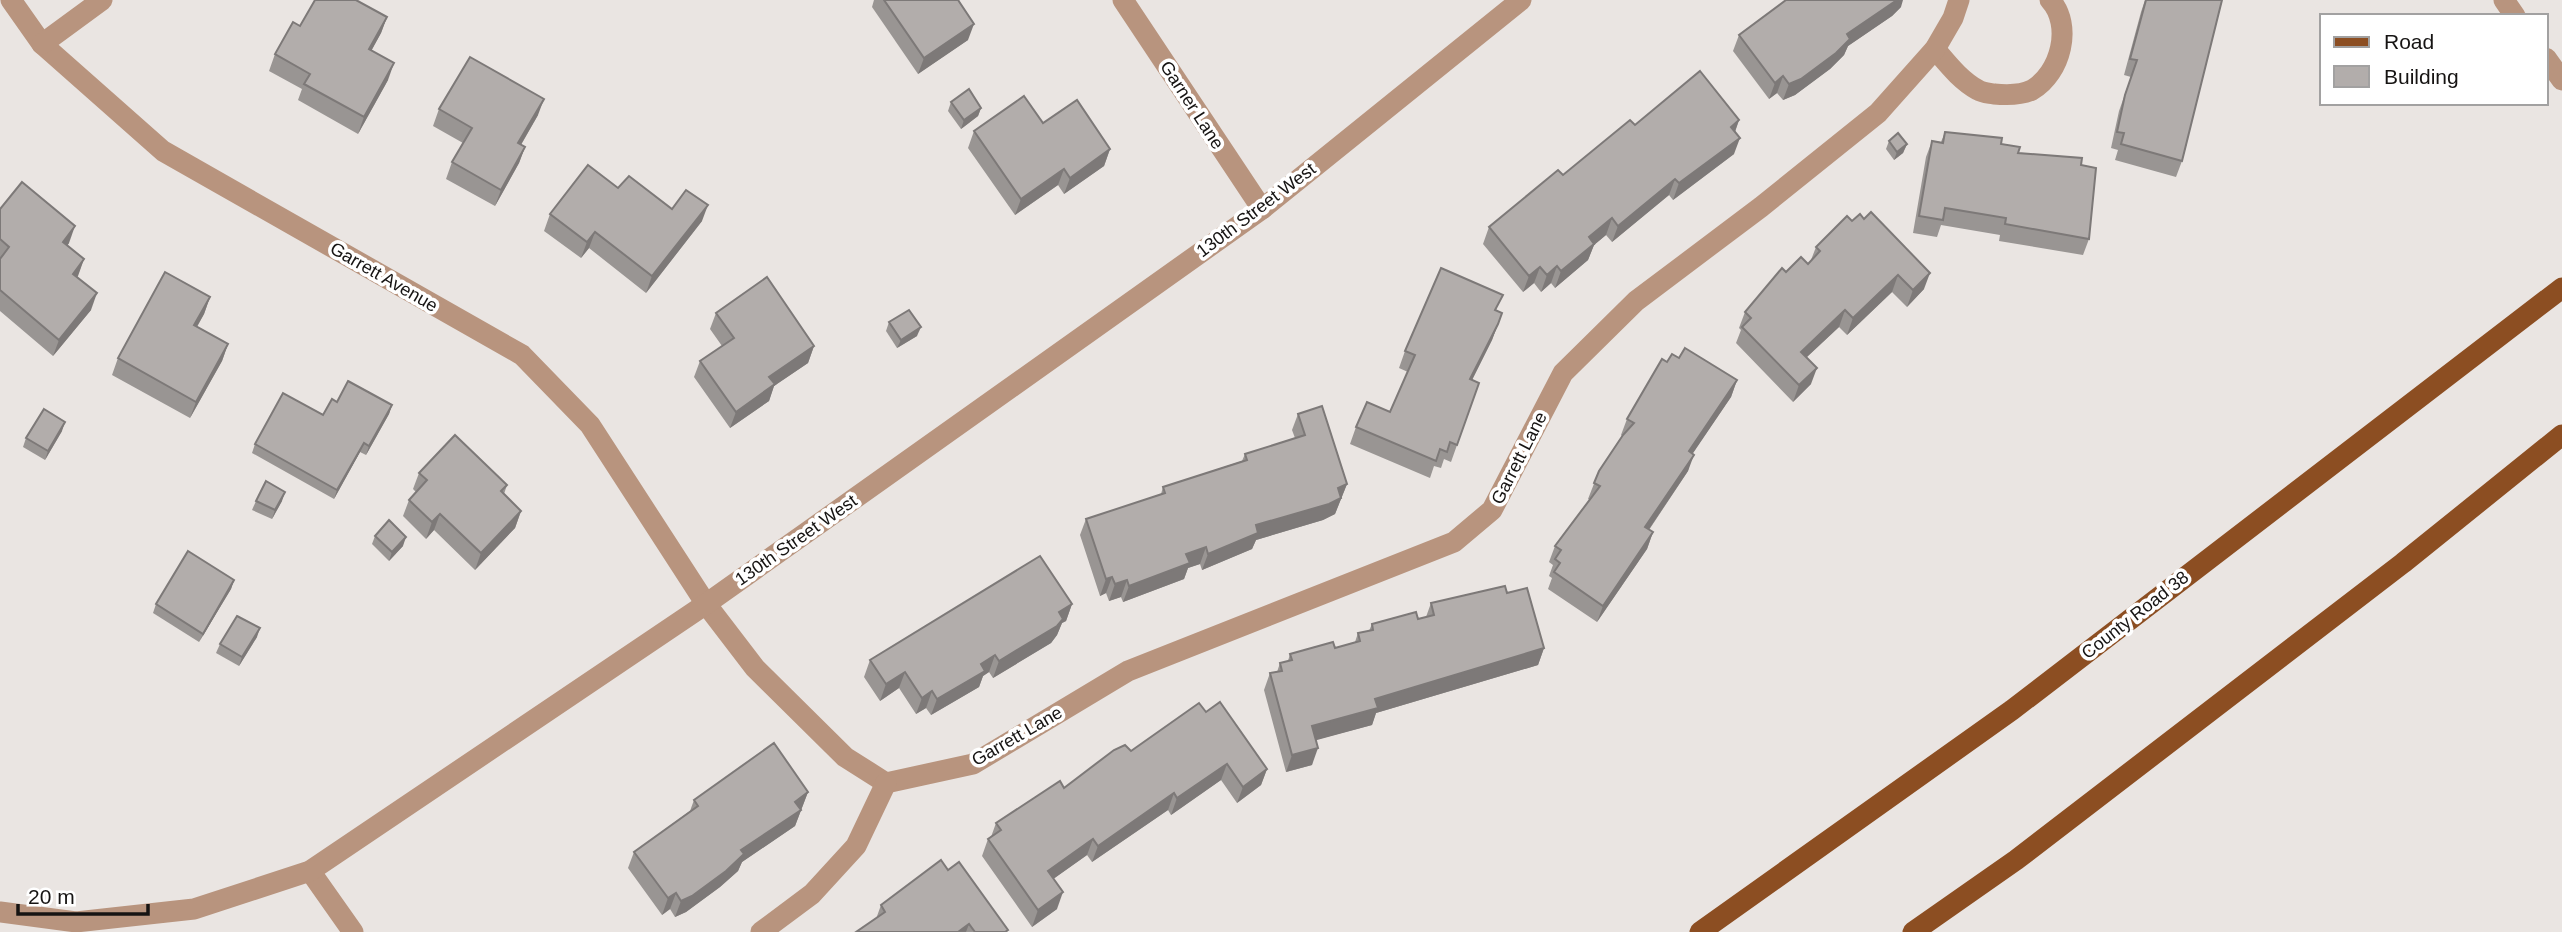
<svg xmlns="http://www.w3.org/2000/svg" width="2562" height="932" viewBox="0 0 2562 932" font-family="Helvetica,sans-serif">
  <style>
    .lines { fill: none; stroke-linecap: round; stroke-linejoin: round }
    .minor { stroke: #b8947e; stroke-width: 21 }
    .major { stroke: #8c4e22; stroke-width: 21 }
    .wall { fill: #999593 }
    .shaded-wall { fill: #7d7978 }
    .building { fill: #b2adab; stroke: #7d7978; stroke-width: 2 }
    .labels { text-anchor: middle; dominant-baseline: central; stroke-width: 7; stroke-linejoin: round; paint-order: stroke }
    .street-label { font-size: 18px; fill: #161413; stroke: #fff }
  </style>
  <rect width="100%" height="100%" fill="#eae5e2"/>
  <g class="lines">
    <!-- minor -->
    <g class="minor">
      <polyline points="11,0 42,44 163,151 522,355 590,425 706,604 755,668 845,757 886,783"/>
      <polyline points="1123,0 1262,209"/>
      <polyline points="2504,0 2515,16"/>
      <polyline points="42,44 102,0"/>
      <path d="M 1935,49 C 1948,64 1960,80 1978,90 C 1983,93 1989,93 1994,94 C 2005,95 2022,95 2032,90 C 2061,73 2073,25 2050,0"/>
      <polyline points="2546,58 2562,80"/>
      <polyline points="886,783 973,764 1128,671 1454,542 1492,510 1563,373 1636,301 1761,207 1878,113 1935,49 1953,18 1959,0"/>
      <polyline points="310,871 353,932"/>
      <polyline points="0,912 76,922 194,909 310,871 706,604 1262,209 1521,0"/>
      <polyline points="761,932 812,894 856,846 886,783"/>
    </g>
    <!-- major -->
    <g class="major">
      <polyline points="1700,932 2012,710 2562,288"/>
      <polyline points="1913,932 2016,860 2403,563 2562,435"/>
    </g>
  </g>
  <!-- wall -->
  <g class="wall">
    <polygon points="874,0 959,0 968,40 918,74 872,7"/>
    <polygon points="2145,0 2182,161 2176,177 2115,160 2118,150 2111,148 2119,111 2131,77 2124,75 2141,12"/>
    <polygon points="1901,7 1892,16 1848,46 1844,55 1830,69 1795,95 1783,100 1777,93 1769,99 1733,51 1739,35"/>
    <polygon points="387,17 381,33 371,51 388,80 358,134 298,100 302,89 269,71 275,54 300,26"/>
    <polygon points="951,102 981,108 978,116 961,129 948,111"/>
    <polygon points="439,109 538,115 521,145 525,147 519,163 495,206 446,179 452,162 463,143 433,126"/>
    <polygon points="1739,120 1735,132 1734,154 1673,200 1669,195 1612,242 1606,235 1594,245 1588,260 1555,288 1551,283 1541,292 1534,283 1523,292 1483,244 1489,227 1635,125"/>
    <polygon points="1043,123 1110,149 1104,166 1064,194 1058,185 1015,215 968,148 974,131"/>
    <polygon points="1945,132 2001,144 2018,153 2081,165 2089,239 2083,255 1999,241 2000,235 1941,225 1937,237 1913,233 1926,157 1932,141 1941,142"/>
    <polygon points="1889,141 1907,144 1903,153 1894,160 1886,149"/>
    <polygon points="618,188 702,221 646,293 589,248 581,258 544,231 550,214"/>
    <polygon points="0,209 69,243 67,246 84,259 77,277 91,310 53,356 0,311"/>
    <polygon points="1847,216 1924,289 1907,307 1892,292 1847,335 1839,327 1807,357 1811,384 1793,402 1736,343 1741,330 1739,328 1745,312 1786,272 1808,264 1811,260 1816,247"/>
    <polygon points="210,297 204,314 197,327 228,344 222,361 190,418 112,375 118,358"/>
    <polygon points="1497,311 1498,324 1492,340 1472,380 1479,383 1451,462 1444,459 1441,468 1434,466 1430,478 1350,444 1356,427 1390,412 1408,372 1399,368 1405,351"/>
    <polygon points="716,313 814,346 808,363 774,386 769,401 730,428 694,377 700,361 722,346 710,329"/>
    <polygon points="889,322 917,336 897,348 886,331"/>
    <polygon points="1679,358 1737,380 1731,397 1692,454 1688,471 1649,530 1653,532 1647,549 1597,622 1548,589 1552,578 1549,576 1553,565 1549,562 1555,546 1590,500 1588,499 1599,471 1622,436 1621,435 1627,419"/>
    <polygon points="337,402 392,405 389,414 366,455 360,452 334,499 252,453 255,444 323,415"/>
    <polygon points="1298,414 1347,484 1335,514 1323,520 1256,540 1252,549 1202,570 1200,564 1188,568 1184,579 1123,602 1121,597 1109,601 1106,593 1100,596 1080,535 1086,519 1161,494 1163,487 1242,461 1245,454 1295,438 1292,430"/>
    <polygon points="62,431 45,460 23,447 26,438"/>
    <polygon points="419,473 507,485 504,494 521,511 515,528 475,570 434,530 426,539 403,516 409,500 416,492 413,489"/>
    <polygon points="256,501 282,501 272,519 252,510"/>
    <polygon points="375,536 403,546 389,561 372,544"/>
    <polygon points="234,580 231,589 199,642 153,613 156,604"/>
    <polygon points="1507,593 1544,648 1538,665 1376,713 1372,725 1315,740 1312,765 1286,772 1264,690 1270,673 1277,672 1280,663 1288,661 1290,654 1335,648 1355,642 1358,633 1369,631 1372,624 1418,619 1426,617 1431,603"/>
    <polygon points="1072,604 1066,621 1062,623 1057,635 1051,643 993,678 989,672 983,676 979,687 931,715 926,708 916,714 899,688 880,701 864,677 870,660"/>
    <polygon points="257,637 239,666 216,653 220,644"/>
    <polygon points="1206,712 1267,769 1261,785 1237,803 1221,780 1171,815 1168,810 1092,862 1087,855 1053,879 1057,909 1032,927 982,856 988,839 991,837 996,823 1064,788 1131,751"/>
    <polygon points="808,792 795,826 742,862 738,871 720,887 686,912 675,917 670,909 662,915 628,868 634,852 690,811 694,800"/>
    <polygon points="948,870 1008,930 1007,932 856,932 876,919 881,905"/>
  </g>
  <!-- shaded-wall -->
  <g class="shaded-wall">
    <polygon points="1897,0 1903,0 1901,7 1892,16 1848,46 1844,55 1830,69 1795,95 1783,100 1789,84 1847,34"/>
    <polygon points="387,17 381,33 363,66 369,49"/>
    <polygon points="974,24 968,40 918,74 924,58"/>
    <polygon points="394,63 388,80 358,134 364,117"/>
    <polygon points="1783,76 1777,93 1769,99 1775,83"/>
    <polygon points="544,99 538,115 512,160 518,143"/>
    <polygon points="981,108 978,116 961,129 964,120"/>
    <polygon points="1739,120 1733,137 1731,127"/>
    <polygon points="1740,138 1734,154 1673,200 1679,183"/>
    <polygon points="1907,144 1903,153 1894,160 1897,152"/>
    <polygon points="525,147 519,163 495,206 501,190"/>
    <polygon points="1110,149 1104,166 1064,194 1070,178"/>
    <polygon points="1064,169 1058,185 1015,215 1021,199"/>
    <polygon points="1675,179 1669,195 1612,242 1618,226"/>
    <polygon points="708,205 702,221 646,293 652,276"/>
    <polygon points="1612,218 1606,235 1594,245 1588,260 1555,288 1561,271 1589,237"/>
    <polygon points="75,226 69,243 57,259 63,242"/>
    <polygon points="595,232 589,248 581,258 587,242"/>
    <polygon points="84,259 78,276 67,290 73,274"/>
    <polygon points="1557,266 1551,283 1541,292 1547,275"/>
    <polygon points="1540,267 1534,283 1523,292 1529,276"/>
    <polygon points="1930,273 1924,289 1907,307 1913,290"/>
    <polygon points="1898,275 1892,292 1847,335 1853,318"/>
    <polygon points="97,293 91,310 53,356 59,340"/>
    <polygon points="210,297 204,314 188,342 194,325"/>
    <polygon points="1845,310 1839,327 1795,368 1801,352"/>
    <polygon points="1498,324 1492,340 1464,396 1470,379"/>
    <polygon points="921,327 917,336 897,348 901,340"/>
    <polygon points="228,344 222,361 190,418 196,402"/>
    <polygon points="814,346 808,363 774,386 769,401 730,428 736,412 769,377"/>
    <polygon points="1817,368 1811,384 1793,402 1799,385"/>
    <polygon points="1737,380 1731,397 1683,468 1689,451"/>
    <polygon points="392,405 389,414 366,455 369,446"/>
    <polygon points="65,422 62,431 45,460 48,451"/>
    <polygon points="364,443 360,452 334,499 337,490"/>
    <polygon points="1694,455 1688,471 1639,544 1645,527"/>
    <polygon points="1347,484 1335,514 1323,520 1256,540 1252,549 1202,570 1208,554 1256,525"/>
    <polygon points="285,492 282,501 272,519 275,510"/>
    <polygon points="521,511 515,528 475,570 481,553"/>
    <polygon points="440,514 434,530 426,539 432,522"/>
    <polygon points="1653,532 1647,549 1597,622 1603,606"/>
    <polygon points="406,537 403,546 389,561 392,552"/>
    <polygon points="1206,547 1200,564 1188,568 1184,579 1123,602 1129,586 1186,554"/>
    <polygon points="1112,577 1106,593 1100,596 1106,579"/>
    <polygon points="234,580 231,589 199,642 203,634"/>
    <polygon points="1127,580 1121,597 1109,601 1115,584"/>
    <polygon points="1072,604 1066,621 1062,623 1057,635 1051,643 993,678 999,661 1059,612"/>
    <polygon points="260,628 257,637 239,666 242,657"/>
    <polygon points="1544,648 1538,665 1376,713 1372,725 1306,743 1312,726 1375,699"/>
    <polygon points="995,655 989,672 983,676 979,687 931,715 937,699 981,664"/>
    <polygon points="905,672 899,688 880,701 886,684"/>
    <polygon points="932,691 926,708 916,714 922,698"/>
    <polygon points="1318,748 1312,765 1286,772 1292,755"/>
    <polygon points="1227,764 1221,780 1171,815 1177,798"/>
    <polygon points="1267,769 1261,785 1237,803 1243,787"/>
    <polygon points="808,792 795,826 742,862 738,871 720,887 686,912 675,917 681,901"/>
    <polygon points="1174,793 1168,810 1092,862 1098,846"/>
    <polygon points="1093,839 1087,855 1042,887 1048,871"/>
    <polygon points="1063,892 1057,909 1032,927 1038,910"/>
    <polygon points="676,893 670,909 662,915 668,898"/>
    <polygon points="969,924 966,932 958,932"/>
  </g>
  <!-- building -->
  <g class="building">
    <polygon points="315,0 356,0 387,17 369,49 394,63 364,117 304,84 310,74 275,54 293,22 300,26"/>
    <polygon points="884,0 958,0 974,24 924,58"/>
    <polygon points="1786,0 1897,0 1847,34 1850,39 1836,53 1801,79 1789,84 1783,76 1775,83 1739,35"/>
    <polygon points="2146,0 2222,0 2182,161 2121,144 2124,133 2117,132 2125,95 2137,60 2130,59"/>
    <polygon points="470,57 544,99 518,143 525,147 501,190 452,162 472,128 439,109"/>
    <polygon points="1700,71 1739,120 1731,127 1740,138 1679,183 1675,179 1618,226 1612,218 1589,237 1594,244 1561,271 1557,266 1547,275 1540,267 1529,276 1489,227 1558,170 1563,175 1630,120 1635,125"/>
    <polygon points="969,89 981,108 964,120 951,102"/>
    <polygon points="1024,96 1043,123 1077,100 1110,149 1070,178 1064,169 1021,199 974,131"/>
    <polygon points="1945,132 2002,138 2001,144 2020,147 2018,153 2082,158 2081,165 2096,168 2089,239 2005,224 2006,218 1945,208 1943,220 1919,216 1932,141 1943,143"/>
    <polygon points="1898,133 1907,144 1897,152 1889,141"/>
    <polygon points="588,165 618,188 629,176 672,209 686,190 708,205 652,276 595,232 587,242 550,214"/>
    <polygon points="22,182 75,226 63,242 84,259 73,274 97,293 59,340 0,290 0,259 9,247 0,239 0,209"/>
    <polygon points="1871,212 1930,273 1913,290 1898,275 1853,318 1845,310 1801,352 1817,368 1799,385 1742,327 1751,318 1745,312 1782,268 1786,272 1801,257 1808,264 1820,251 1816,247 1847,216 1852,221 1860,214 1864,219"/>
    <polygon points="1441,268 1503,295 1495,310 1502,313 1498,324 1470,379 1479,383 1457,445 1450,442 1447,452 1440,449 1436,461 1356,427 1367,402 1390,412 1415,355 1405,351"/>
    <polygon points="165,272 210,297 194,325 228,344 196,402 118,358"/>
    <polygon points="767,277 814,346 769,377 775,384 736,412 700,361 734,338 716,313"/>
    <polygon points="909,310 921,327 901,340 889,322"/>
    <polygon points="1685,348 1737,380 1689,451 1694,455 1645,527 1653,532 1603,606 1554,572 1560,563 1555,559 1561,550 1555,546 1600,486 1594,483 1599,471 1623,435 1634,423 1627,419 1662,359 1667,362 1672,354 1679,358"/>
    <polygon points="348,381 392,405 369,446 364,443 337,490 255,444 283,393 323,415 332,399 337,402"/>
    <polygon points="1322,406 1347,484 1338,488 1341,498 1329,504 1256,525 1258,533 1208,554 1206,547 1186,554 1190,563 1129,586 1127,580 1115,584 1112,577 1106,579 1086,519 1165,493 1163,487 1247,460 1245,454 1305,435 1298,414"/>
    <polygon points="44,409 65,422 48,451 26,438"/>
    <polygon points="455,435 507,485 501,491 521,511 481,553 440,514 432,522 409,500 427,480 419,473"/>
    <polygon points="266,481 285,492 275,510 256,501"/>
    <polygon points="389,520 406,537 392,552 375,536"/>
    <polygon points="188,551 234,580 203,634 156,604"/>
    <polygon points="1040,556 1072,604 1059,612 1063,619 1057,626 999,661 995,655 981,664 985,671 937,699 932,691 922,698 905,672 886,684 870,660"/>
    <polygon points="1505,586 1507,593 1527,588 1544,648 1375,699 1378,708 1312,726 1318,748 1292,755 1270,673 1282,671 1280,663 1292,660 1290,654 1333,642 1335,648 1360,641 1358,633 1373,630 1372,624 1416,612 1418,619 1434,615 1431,603"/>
    <polygon points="237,616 260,628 242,657 220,644"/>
    <polygon points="1220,702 1267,769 1243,787 1227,764 1177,798 1174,793 1098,846 1093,839 1048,871 1063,892 1038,910 988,839 1001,830 996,823 1060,781 1064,788 1114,750 1125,745 1131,751 1199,703 1206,712"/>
    <polygon points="774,743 808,792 795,802 801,810 741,850 744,854 726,871 692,896 681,901 676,893 668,898 634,852 698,806 694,800"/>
    <polygon points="941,860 948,870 959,862 1008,930 1005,932 975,932 969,924 958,932 856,932 885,912 881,905"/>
  </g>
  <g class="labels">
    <!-- street labels -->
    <g class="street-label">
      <text transform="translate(1192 105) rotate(57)">Garner Lane</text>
      <text transform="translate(1256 210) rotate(-37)">130th Street West</text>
      <text transform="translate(384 277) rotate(30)">Garrett Avenue</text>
      <text transform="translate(1519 458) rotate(-63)">Garrett Lane</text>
      <text transform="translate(796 540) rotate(-35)">130th Street West</text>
      <text transform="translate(2135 615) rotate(-38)">County Road 38</text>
      <text transform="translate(1017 736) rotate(-30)">Garrett Lane</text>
    </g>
  </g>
  <!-- legend -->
  <rect x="2320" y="14" width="228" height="91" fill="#ffffff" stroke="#a2a1a1" stroke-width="2"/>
  <rect x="2334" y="37" width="35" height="10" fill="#8c4e22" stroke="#a2a1a1" stroke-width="2"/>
  <text x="2384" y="49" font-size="21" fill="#161413">Road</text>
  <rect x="2334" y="66" width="35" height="21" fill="#b2adab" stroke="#a2a1a1" stroke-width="2"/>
  <text x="2384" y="84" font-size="21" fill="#161413">Building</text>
  <!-- scale -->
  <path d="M18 904v10h130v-10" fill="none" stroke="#161413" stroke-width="3.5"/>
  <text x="28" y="904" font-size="21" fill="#161413" stroke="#ffffff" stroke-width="5" paint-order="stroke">20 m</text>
</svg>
